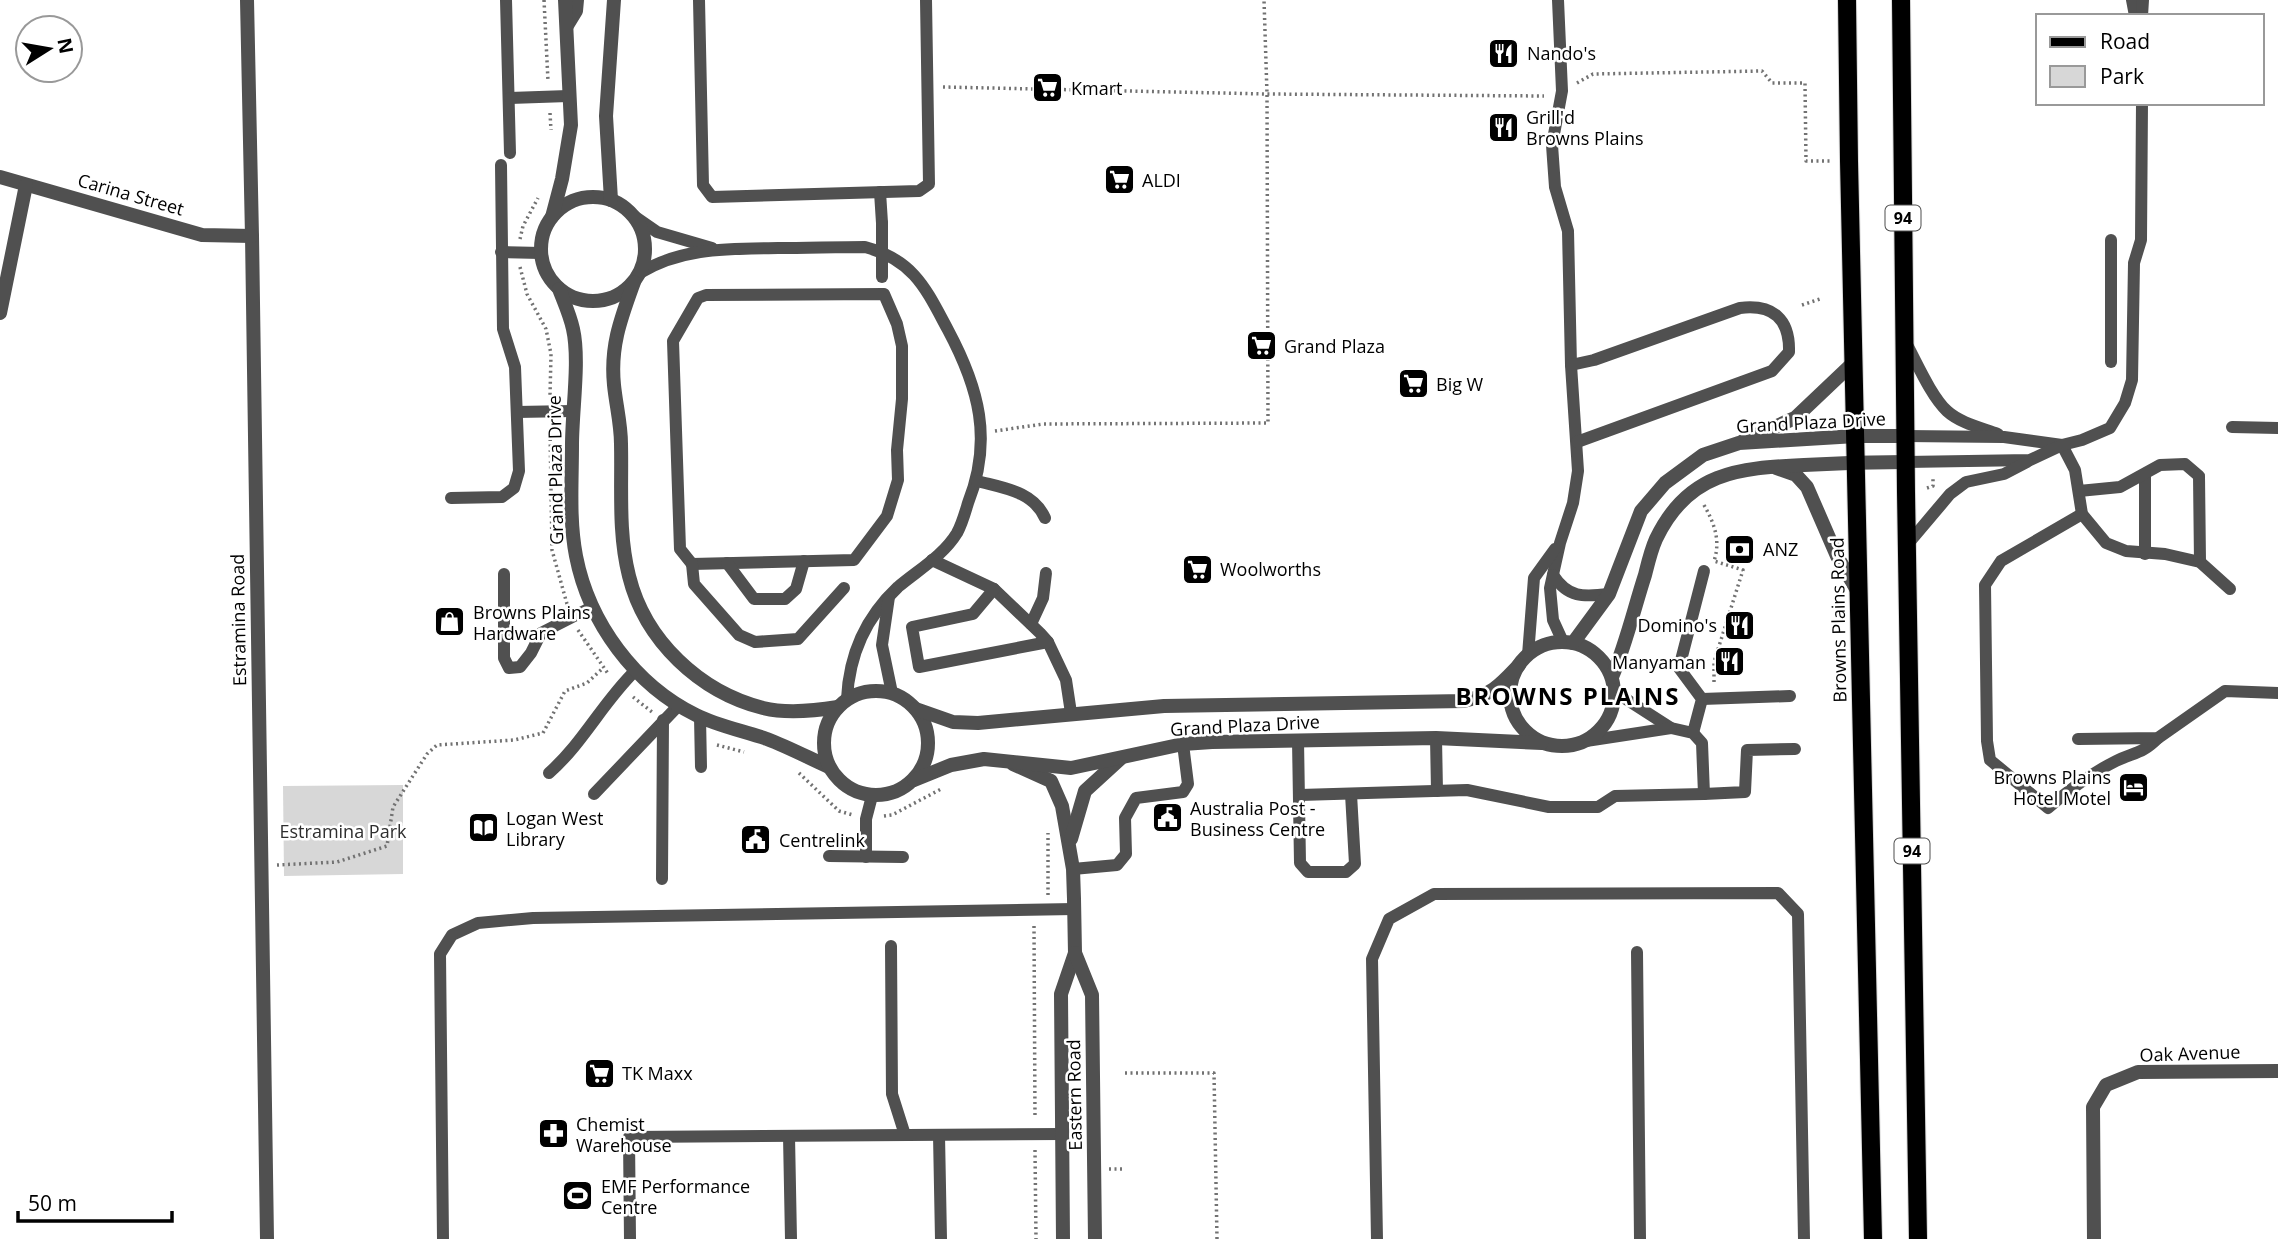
<svg xmlns="http://www.w3.org/2000/svg" width="2278" height="1239" viewBox="0 0 2278 1239" font-family="'Open Sans',sans-serif">
  <style>
    .green { fill: #d7d7d7 }
    .lines { fill: none; stroke-linecap: round; stroke-linejoin: round }
    .primary-casing { stroke: #dbdbdb; stroke-width: 20 }
    .path { stroke: #727272; stroke-width: 3.5; stroke-dasharray: 2 3.5; stroke-linecap: butt }
    .service { stroke: #505050; stroke-width: 12 }
    .minor { stroke: #505050; stroke-width: 14 }
    .tertiary { stroke: #505050; stroke-width: 14 }
    .primary { stroke: #000; stroke-width: 18 }
    .service-bridge { stroke: #505050; stroke-width: 12 }
    .labels { text-anchor: middle; dominant-baseline: central; stroke-width: 5; stroke-linejoin: round; paint-order: stroke }
    .shield { fill: #fff; stroke: #4c4c4c; stroke-width: 2 }
    .shield-label { font-size: 16px; font-weight: bold; fill: #000 }
    .poi-label { font-size: 18px; fill: #000; stroke: #fff; text-anchor: start }
    .street-label { font-size: 18px; fill: #000; stroke: #fff }
    .park-label { font-size: 18px; fill: #2e2e2e; stroke: #fff }
    .district-label { font-size: 24px; font-weight: bold; letter-spacing: 2px; fill: #000; stroke: #fff }
  </style>
  <rect width="100%" height="100%" fill="#fff"/>
  <!-- green -->
  <polygon class="green" points="403,785 403,874 284,876 283,786"/>
  <g class="lines">
    <defs>
      <g id="primary">
        <polyline points="1847,0 1849,161 1873,1239"/>
        <polyline points="1901,0 1906,492 1918,1239"/>
      </g>
    </defs>
    <!-- primary casing -->
    <use href="#primary" class="primary-casing"/>
    <!-- path -->
    <g class="path">
      <polyline points="544,0 548,81"/>
      <polyline points="1577,83 1593,74 1762,71 1772,83 1805,83 1806,161 1831,161"/>
      <polyline points="943,87 1267,94 1544,96"/>
      <polyline points="550,113 551,130"/>
      <polyline points="520,239 523,226 538,198"/>
      <polyline points="520,267 527,294 546,329 551,354 550,396"/>
      <polyline points="1802,305 1820,299"/>
      <polyline points="550,428 552,550 567,604"/>
      <polyline points="995,431 1043,424 1268,423 1267,94 1264,0"/>
      <polyline points="1927,488 1933,486 1933,478"/>
      <path d="M 1704,505 C 1714,523 1721,540 1714,561 L 1743,570 L 1714,662 L 1714,682"/>
      <polyline points="578,630 609,675"/>
      <polyline points="633,697 652,712"/>
      <polyline points="717,745 744,752"/>
      <polyline points="799,773 839,811 853,815"/>
      <polyline points="884,816 892,815 943,788"/>
      <polyline points="277,865 337,862 387,846 393,807 427,754 437,745 514,740 543,733 565,691 587,683 603,668"/>
      <polyline points="1048,895 1048,833"/>
      <polyline points="1034,926 1035,1118"/>
      <polyline points="1125,1073 1214,1073 1217,1239"/>
      <polyline points="1035,1150 1036,1239"/>
      <polyline points="1109,1169 1125,1169"/>
    </g>
    <!-- service -->
    <g class="service">
      <polyline points="506,0 510,153"/>
      <polyline points="699,0 703,185 712,197 919,191 929,184 926,0"/>
      <polyline points="1558,0 1562,91 1552,145 1555,187 1568,231 1571,365 1578,471 1573,503 1560,543 1550,588 1553,620 1563,642"/>
      <polyline points="2132,0 2135,16"/>
      <polyline points="2142,16 2143,0"/>
      <polyline points="566,29 577,11 578,0"/>
      <polyline points="510,98 568,96"/>
      <polyline points="880,192 882,223"/>
      <polyline points="631,214 657,232 712,248"/>
      <polyline points="2111,240 2111,362"/>
      <polyline points="501,252 541,253"/>
      <path d="M 640,273 C 682,247 730,249 778,248 C 807,248 836,247 865,247 C 914,260 926,289 948,330 C 979,388 993,440 968,503 C 965,513 962,524 957,533 C 943,556 918,570 898,587 C 866,617 849,655 847,699"/>
      <polygon points="884,294 897,324 902,346 902,399 897,450 898,480 887,516 854,560 692,564 680,549 673,341 698,298 706,295"/>
      <path d="M 1906,343 C 1917,363 1931,396 1947,411 C 1960,423 1982,428 1998,434"/>
      <path d="M 1571,365 L 1594,360 L 1740,308 C 1773,304 1790,319 1789,352 L 1772,371 L 1577,442"/>
      <polyline points="517,412 572,411"/>
      <polyline points="2232,427 2278,428"/>
      <polyline points="1905,436 2004,437 2062,445"/>
      <polyline points="2062,445 2075,470 2082,514 2106,543 2126,551 2165,554 2200,562 2230,589"/>
      <polyline points="1906,462 2030,460 2062,445 2082,440 2110,428 2125,403 2132,380 2134,263 2141,240 2142,103"/>
      <polyline points="2145,474 2145,554"/>
      <path d="M 977,481 C 1003,488 1033,491 1045,518"/>
      <polyline points="2079,491 2120,487 2160,465 2185,464 2199,476 2200,562"/>
      <polyline points="451,498 502,497 514,488 519,471 515,367 503,329 501,165"/>
      <path d="M 2082,514 L 2001,561 L 1985,585 L 1987,741 L 1990,760 L 2048,808 C 2069,790 2090,774 2116,761 C 2135,752 2142,754 2158,738"/>
      <polyline points="1907,545 1950,494 1966,482 2004,474 2027,462"/>
      <polyline points="932,560 994,589 1040,633 1048,642 1066,680 1071,713"/>
      <polyline points="727,563 754,599 785,599 796,589 804,561"/>
      <polyline points="692,564 694,584 739,635 755,642 798,639 844,588"/>
      <polyline points="504,574 504,658 509,668 520,667 531,653 541,633 592,607"/>
      <path d="M 1553,575 C 1568,598 1583,597 1609,594"/>
      <polyline points="994,589 973,614 912,627 919,667 1048,642"/>
      <polyline points="889,597 882,645 892,693"/>
      <polyline points="1031,624 1043,598 1046,573"/>
      <polyline points="1528,655 1534,578 1555,549"/>
      <polyline points="1615,692 1671,728 1693,733 1702,743 1704,794 1745,792 1747,750 1795,749"/>
      <polyline points="1702,699 1790,696"/>
      <polyline points="700,717 701,767"/>
      <polyline points="1693,733 1702,699 1679,668 1704,571"/>
      <polyline points="1436,738 1437,791"/>
      <polyline points="2078,739 2158,738 2225,691 2278,693"/>
      <polyline points="1298,740 1300,863 1308,872 1346,872 1355,864 1351,794"/>
      <polyline points="1586,741 1671,728"/>
      <path d="M 549,773 C 583,743 603,702 635,671"/>
      <polyline points="594,794 678,706"/>
      <polyline points="1300,795 1467,790 1549,807 1598,807 1615,796 1704,794"/>
      <polyline points="829,856 903,857"/>
      <polyline points="866,857 866,819 872,796"/>
      <polyline points="1073,869 1117,865 1126,854 1125,818 1136,798 1183,792 1188,784 1183,744"/>
      <polyline points="662,879 663,720"/>
      <polyline points="891,946 892,1094 905,1135"/>
      <polyline points="1637,952 1640,1239"/>
      <polyline points="939,1135 941,1239"/>
      <polyline points="789,1136 791,1239"/>
      <polyline points="443,1239 440,954 452,935 478,923 533,918 1074,909"/>
      <polyline points="630,1239 629,1137 1062,1134"/>
      <polyline points="1377,1239 1372,959 1389,919 1434,894 1778,893 1798,914 1804,1239"/>
    </g>
    <!-- minor -->
    <g class="minor">
      <polyline points="247,0 252,236 267,1239"/>
      <polyline points="0,177 202,235 252,236"/>
      <polyline points="0,313 26,185"/>
      <polyline points="1013,764 1051,781 1062,806 1073,869 1074,899 1075,953 1061,994 1063,1239"/>
      <polyline points="1071,839 1085,791 1120,759"/>
      <polyline points="1075,953 1092,995 1095,1239"/>
      <polyline points="2094,1239 2093,1107 2106,1085 2138,1072 2278,1071"/>
    </g>
    <!-- tertiary -->
    <g class="tertiary">
      <circle cx="593" cy="249" r="52"/>
      <polyline points="611,200 606,116 614,0"/>
      <polyline points="552,217 562,179 571,125 565,0"/>
      <path d="M 634,282 C 621,318 610,346 614,385 C 616,405 621,424 621,444 C 622,488 618,533 629,576 C 645,641 700,692 763,708 C 787,714 814,711 838,707"/>
      <path d="M 559,289 C 564,302 570,315 573,329 C 580,360 572,411 572,445 C 572,482 569,520 576,556 C 589,623 635,685 696,715 C 718,726 744,731 767,739 C 788,747 809,758 829,767"/>
      <polyline points="1743,441 1795,418 1853,363"/>
      <polyline points="1776,468 1796,475 1807,487 1837,556 1858,592"/>
      <circle cx="1562" cy="694" r="52"/>
      <polyline points="1573,643 1609,594 1641,511 1665,483 1703,455 1739,443 1856,436 1905,436"/>
      <path d="M 1612,677 C 1626,644 1634,609 1645,575 C 1648,563 1651,550 1656,539 C 1688,472 1738,468 1804,465 C 1838,463 1872,462 1906,462"/>
      <circle cx="876" cy="743" r="52"/>
      <path d="M 916,709 L 953,722 L 978,723 L 1164,706 L 1464,701 C 1492,695 1500,685 1519,665"/>
      <polyline points="914,780 951,765 984,759 1071,768 1183,744 1212,742 1436,738 1542,743"/>
    </g>
    <!-- primary -->
    <use href="#primary" class="primary"/>
    <!-- service-bridge -->
    <polyline class="service-bridge" points="882,223 882,277"/>
  </g>
  <!-- icons -->
  <defs>
    <symbol id="restaurant-square" viewBox="-11 -11 22 22"><rect x="-9" y="-9" width="18" height="18" rx="4" fill="#000" stroke="#fff"/><path d="M-5-6h1v4h1v-4h1v4h1v-4h1v5L-1.5 .5V6h-2V.5L-5-1ZM5-6V6H3V1.5H1.5Q1.5-4 5-6Z" fill="#fff"/></symbol>
    <symbol id="supermarket-square" viewBox="-11 -11 22 22"><rect x="-9" y="-9" width="18" height="18" rx="4" fill="#000" stroke="#fff"/><path d="M-6-5.5h2.5l.6 2H6L4.5 2H-2.5L-4.4-4H-6ZM-1.5 3.2a1.3 1.3 0 1 0 .1 0ZM3 3.2a1.3 1.3 0 1 0 .1 0Z" fill="#fff"/></symbol>
    <symbol id="bank-square" viewBox="-11 -11 22 22"><rect x="-9" y="-9" width="18" height="18" rx="4" fill="#000" stroke="#fff"/><path d="M-6-4H6V4H-6ZM0-2.3a2.3 2.3 0 1 0 0 4.6a2.3 2.3 0 1 0 0-4.6Z" fill="#fff"/></symbol>
    <symbol id="shop-square" viewBox="-11 -11 22 22"><rect x="-9" y="-9" width="18" height="18" rx="4" fill="#000" stroke="#fff"/><path d="M-5-2.5h2.3a2.7 3.5 0 0 1 5.4 0H5L5.5 6h-11ZM-1.5-2.5h3a1.5 2.3 0 0 0-3 0Z" fill="#fff"/></symbol>
    <symbol id="hotel-square" viewBox="-11 -11 22 22"><rect x="-9" y="-9" width="18" height="18" rx="4" fill="#000" stroke="#fff"/><path d="M-6-4.5h1.5V1H6V5H4.5V3h-9V5H-6ZM-4 0a1.8 1.8 0 1 1 3.6 0ZM.5 0V-2.5h3Q6-2.5 6 0Z" fill="#fff"/></symbol>
    <symbol id="civic-square" viewBox="-11 -11 22 22"><rect x="-9" y="-9" width="18" height="18" rx="4" fill="#000" stroke="#fff"/><path d="M-.6-6.5H3V-4.5H.6V-3L4-1V1h2V6H-6V1h2V-1L-.6-3ZM-1.2 2.5V6h2.4V2.5Z" fill="#fff"/></symbol>
    <symbol id="library-square" viewBox="-11 -11 22 22"><rect x="-9" y="-9" width="18" height="18" rx="4" fill="#000" stroke="#fff"/><path d="M-6-4Q-3-5.5-.7-3.5V5Q-3 3-6 4ZM6-4Q3-5.5 .7-3.5V5Q3 3 6 4Z" fill="#fff"/></symbol>
    <symbol id="pharmacy-square" viewBox="-11 -11 22 22"><rect x="-9" y="-9" width="18" height="18" rx="4" fill="#000" stroke="#fff"/><path d="M-2-6h4v4h4v4h-4v4h-4v-4h-4v-4h4Z" fill="#fff"/></symbol>
    <symbol id="stadium-square" viewBox="-11 -11 22 22"><rect x="-9" y="-9" width="18" height="18" rx="4" fill="#000" stroke="#fff"/><path d="M0-5a6.5 5 0 1 0 0 10a6.5 5 0 1 0 0-10ZM-3.5-1.8h7v3.6h-7Z" fill="#fff"/></symbol>
  </defs>
  <g fill-rule="evenodd">
    <use href="#restaurant-square" x="1486" y="36" width="35" height="35"/>
    <use href="#supermarket-square" x="1030" y="70" width="35" height="35"/>
    <use href="#restaurant-square" x="1486" y="110" width="35" height="35"/>
    <use href="#supermarket-square" x="1102" y="162" width="35" height="35"/>
    <use href="#supermarket-square" x="1244" y="328" width="35" height="35"/>
    <use href="#supermarket-square" x="1396" y="366" width="35" height="35"/>
    <use href="#bank-square" x="1722" y="532" width="35" height="35"/>
    <use href="#supermarket-square" x="1180" y="552" width="35" height="35"/>
    <use href="#shop-square" x="432" y="604" width="35" height="35"/>
    <use href="#restaurant-square" x="1722" y="608" width="35" height="35"/>
    <use href="#restaurant-square" x="1712" y="644" width="35" height="35"/>
    <use href="#hotel-square" x="2116" y="770" width="35" height="35"/>
    <use href="#civic-square" x="1150" y="800" width="35" height="35"/>
    <use href="#library-square" x="466" y="810" width="35" height="35"/>
    <use href="#civic-square" x="738" y="822" width="35" height="35"/>
    <use href="#supermarket-square" x="582" y="1056" width="35" height="35"/>
    <use href="#pharmacy-square" x="536" y="1116" width="35" height="35"/>
    <use href="#stadium-square" x="560" y="1178" width="35" height="35"/>
  </g>
  <g class="labels">
    <!-- shield labels -->
    <g class="shield">
      <rect x="1885.5" y="205.5" width="35" height="25" rx="5"/>
      <rect x="1894.5" y="838.5" width="35" height="25" rx="5"/>
    </g>
    <g class="shield-label">
      <text x="1903" y="218">94</text>
      <text x="1912" y="851">94</text>
    </g>
    <!-- poi labels -->
    <g class="poi-label">
      <text x="1527" y="53">Nando's</text>
      <text x="1071" y="88">Kmart</text>
      <text x="1526" y="117">Grill'd<tspan x="1526" dy="21">Browns Plains</tspan></text>
      <text x="1142" y="180">ALDI</text>
      <text x="1284" y="346">Grand Plaza</text>
      <text x="1436" y="384">Big W</text>
      <text x="1763" y="549">ANZ</text>
      <text x="1220" y="569">Woolworths</text>
      <text x="473" y="612">Browns Plains<tspan x="473" dy="21">Hardware</tspan></text>
      <text x="1717" y="625" text-anchor="end">Domino's</text>
      <text x="1706" y="662" text-anchor="end">Manyaman</text>
      <text x="2111" y="777" text-anchor="end">Browns Plains<tspan x="2111" dy="21">Hotel Motel</tspan></text>
      <text x="1190" y="808">Australia Post -<tspan x="1190" dy="21">Business Centre</tspan></text>
      <text x="506" y="818">Logan West<tspan x="506" dy="21">Library</tspan></text>
      <text x="779" y="840">Centrelink</text>
      <text x="622" y="1073">TK Maxx</text>
      <text x="576" y="1124">Chemist<tspan x="576" dy="21">Warehouse</tspan></text>
      <text x="601" y="1186">EMF Performance<tspan x="601" dy="21">Centre</tspan></text>
    </g>
    <!-- street labels -->
    <g class="street-label">
      <text transform="translate(131 194) rotate(16)">Carina Street</text>
      <text transform="translate(1811 422) rotate(-3)">Grand Plaza Drive</text>
      <text transform="translate(555 470) rotate(-91)">Grand Plaza Drive</text>
      <text transform="translate(238 620) rotate(-91)">Estramina Road</text>
      <text transform="translate(1838 620) rotate(-91)">Browns Plains Road</text>
      <text transform="translate(1245 725) rotate(-3)">Grand Plaza Drive</text>
      <text transform="translate(2190 1053) rotate(-2)">Oak Avenue</text>
      <text transform="translate(1074 1095) rotate(-91)">Eastern Road</text>
    </g>
    <!-- park labels -->
    <g class="park-label">
      <text x="343" y="831">Estramina Park</text>
    </g>
    <!-- district labels -->
    <g class="district-label">
      <text x="1568" y="695">BROWNS PLAINS</text>
    </g>
  </g>
  <!-- legend -->
  <rect x="2036" y="14" width="228" height="91" fill="#ffffff" stroke="#999999" stroke-width="2"/>
  <rect x="2050" y="37" width="35" height="10" fill="#000000" stroke="#999999" stroke-width="2"/>
  <text x="2100" y="49" font-size="21" fill="#000000">Road</text>
  <rect x="2050" y="66" width="35" height="21" fill="#d7d7d7" stroke="#999999" stroke-width="2"/>
  <text x="2100" y="84" font-size="21" fill="#000000">Park</text>
  <!-- north arrow -->
  <g transform="translate(49 49) rotate(79)"><circle r="33" fill="#ffffff" stroke="#999999" stroke-width="2"/>
  <path d="M0-5L12 26L0 18L-12 26Z" fill="#000000"/>
  <text y="-10" font-size="19" font-weight="bold" text-anchor="middle" fill="#000000">N</text>
  </g>
  <!-- scale -->
  <path d="M18 1211v10h154v-10" fill="none" stroke="#000000" stroke-width="3.5"/>
  <text x="28" y="1211" font-size="21" fill="#000000" stroke="#ffffff" stroke-width="5" paint-order="stroke">50 m</text>
</svg>
